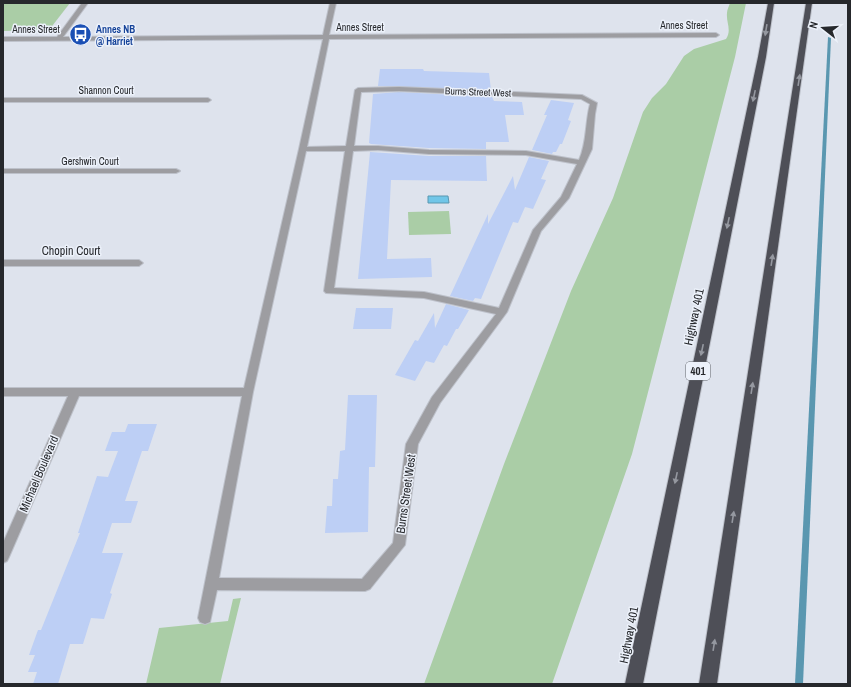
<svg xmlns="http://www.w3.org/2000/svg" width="851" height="687" viewBox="0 0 851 687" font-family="'Archivo Narrow',sans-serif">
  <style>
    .green { fill: #aacda6 }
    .water { fill: #71c6e8; stroke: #5a97b0 }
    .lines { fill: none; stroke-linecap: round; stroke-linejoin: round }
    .stream { fill: #5a97b0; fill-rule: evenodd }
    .building { fill: #bdcff5 }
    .minor-casing { stroke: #bdc1ca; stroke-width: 2 }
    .highway-casing { stroke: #bdc1ca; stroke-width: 2 }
    .minor { fill: #9d9da1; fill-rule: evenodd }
    .highway { fill: #4e4f57; fill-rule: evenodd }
    .oneway { fill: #9598a0 }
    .labels { text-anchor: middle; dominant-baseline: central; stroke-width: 3; stroke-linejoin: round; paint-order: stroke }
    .far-street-label { font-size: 10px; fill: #26282c; stroke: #ecf1fa }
    .far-transit-label { font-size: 10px; font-weight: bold; fill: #164399; stroke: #ecf1fa; text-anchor: start }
    .shield { fill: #ecf1fa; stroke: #61646a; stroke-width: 1 }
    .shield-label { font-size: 11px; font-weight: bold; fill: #26282c }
    .street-label { font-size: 12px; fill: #26282c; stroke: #ecf1fa }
  </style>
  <rect width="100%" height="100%" fill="#dee3ed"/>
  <!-- green -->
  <g class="green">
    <polygon points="3,3 70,3 49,30 3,31"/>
    <path d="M 730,3 L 746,3 L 735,57 L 632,454 L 552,684 L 424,684 L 504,464 L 571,291 L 613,198 L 643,112 L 652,98 L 666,84 L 684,56 L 694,49 L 726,39 C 732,30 726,23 727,13 C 727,10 729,6 730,3 Z"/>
    <polygon points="449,211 451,234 409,235 408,212"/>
    <polygon points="241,598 220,684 146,684 159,628 228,621 233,599"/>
  </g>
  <!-- water -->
  <polygon class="water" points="428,196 448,196 449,203 428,203"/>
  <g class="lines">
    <!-- stream -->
    <polygon class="stream" points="828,37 831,38 803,684 795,684"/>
  </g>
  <!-- building -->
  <g class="building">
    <polygon points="380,69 423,69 424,71 489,73 491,90 378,86"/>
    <polygon points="399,92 492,97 494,101 522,102 524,115 505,115 509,142 486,142 486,149 429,148 371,144 369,143 373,94"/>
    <polygon points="551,100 574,103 568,120 571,121 562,144 560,144 556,152 553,152 552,154 532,150 547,115 544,115"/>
    <polygon points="370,152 429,156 486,156 487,181 391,180 387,259 431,258 432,277 358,279"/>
    <polygon points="529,157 549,161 541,179 546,180 533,209 525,207 518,223 513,222 481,299 475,298 473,301 450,296 488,214 488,224 513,176 515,190"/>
    <polygon points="446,304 469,310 458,329 456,329 447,346 444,345 434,363 426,361 415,381 395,375 415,340 418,341 434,313 435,328"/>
    <polygon points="356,308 393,308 391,329 353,329"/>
    <polygon points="348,395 377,395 375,467 369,467 368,532 325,533 327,506 332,506 333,479 338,479 340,451 345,450"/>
    <polygon points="128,424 157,424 148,451 142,451 125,501 138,501 131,523 112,523 102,553 123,553 110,593 112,594 104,619 91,618 83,644 70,644 58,684 33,684 37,672 28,672 35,655 29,655 38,630 41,630 80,533 78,533 97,476 108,477 118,451 105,451 112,432 125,432"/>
  </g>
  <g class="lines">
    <defs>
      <g id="minor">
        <path d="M 82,3 L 88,3 L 63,37 L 323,35 L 330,3 L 336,3 L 329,35 L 716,33 L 719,35 L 716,37 L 329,39 L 307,147 L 346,146 L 355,90 L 358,88 L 399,87 L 582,95 L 597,103 L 595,114 L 592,149 L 569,198 L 541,231 L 507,312 L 440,403 L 418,444 L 405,545 L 370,589 L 365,591 L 217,590 L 210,622 L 205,624 L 200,622 L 198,618 L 242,396 L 79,396 L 9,557 L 7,561 L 3,563 L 3,543 L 68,396 L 3,396 L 3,388 L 244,388 L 299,149 L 323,39 L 3,41 L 3,37 L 57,37 ZM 399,91 L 581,99 L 590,104 C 585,123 587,142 579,160 L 526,151 L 429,150 L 378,146 L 354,146 L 361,92 ZM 378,150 L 429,154 L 526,155 L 577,164 L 561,197 L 533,230 L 499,308 L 424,292 L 334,288 L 353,151 ZM 306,151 L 345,151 L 324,291 L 326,293 L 424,298 L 496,314 L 432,397 L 406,444 L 393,543 L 362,579 L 219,578 L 253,392 Z"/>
        <polygon points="3,98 208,98 211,100 208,102 3,102"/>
        <polygon points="3,169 176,169 180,171 176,173 3,173"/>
        <polygon points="3,260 139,260 143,263 139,266 3,266"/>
      </g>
      <g id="highway">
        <polygon points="768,3 774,3 766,57 643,684 625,684 758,57"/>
        <polygon points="806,3 812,3 717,684 699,684"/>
      </g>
    </defs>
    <!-- minor casing -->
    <use href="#minor" class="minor-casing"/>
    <!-- highway casing -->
    <use href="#highway" class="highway-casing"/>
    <!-- minor -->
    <use href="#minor" class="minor"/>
    <!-- highway -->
    <use href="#highway" class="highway"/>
  </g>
  <!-- one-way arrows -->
  <defs><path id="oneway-solid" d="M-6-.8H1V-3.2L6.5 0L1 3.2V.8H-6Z"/></defs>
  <g class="oneway">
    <use href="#oneway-solid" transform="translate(766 30) rotate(99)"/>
    <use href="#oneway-solid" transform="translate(799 80) rotate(-81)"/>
    <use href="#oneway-solid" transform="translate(754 96) rotate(102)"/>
    <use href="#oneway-solid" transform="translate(728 223) rotate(102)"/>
    <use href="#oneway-solid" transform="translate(772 260) rotate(-81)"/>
    <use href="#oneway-solid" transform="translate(702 350) rotate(102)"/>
    <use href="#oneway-solid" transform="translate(752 388) rotate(-81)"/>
    <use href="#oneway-solid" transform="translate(676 478) rotate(102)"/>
    <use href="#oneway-solid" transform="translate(733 517) rotate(-81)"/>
    <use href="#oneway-solid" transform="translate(714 645) rotate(-81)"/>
  </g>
  <!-- icons -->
  <defs>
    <symbol id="bus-disc" viewBox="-11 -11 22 22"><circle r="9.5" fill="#1a4fb4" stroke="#ecf1fa"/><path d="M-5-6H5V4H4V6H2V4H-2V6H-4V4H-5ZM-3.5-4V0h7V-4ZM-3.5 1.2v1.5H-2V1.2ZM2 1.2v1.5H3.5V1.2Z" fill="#fff"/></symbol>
  </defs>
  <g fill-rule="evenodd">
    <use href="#bus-disc" x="68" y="22" width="25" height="25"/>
  </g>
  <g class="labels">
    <!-- far-street labels -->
    <g class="far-street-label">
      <text x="684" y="25">Annes Street</text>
      <text x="360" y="27">Annes Street</text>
      <text x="36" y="29">Annes Street</text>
      <text x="106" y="90">Shannon Court</text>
      <text transform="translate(478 92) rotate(2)">Burns Street West</text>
      <text x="90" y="161">Gershwin Court</text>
    </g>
    <!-- far-transit labels -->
    <g class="far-transit-label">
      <text x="96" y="29">Annes NB<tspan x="96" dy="12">@ Harriet</tspan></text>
    </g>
    <!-- shield labels -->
    <rect class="shield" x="686" y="362" width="24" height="18" rx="3"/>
    <g class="shield-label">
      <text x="698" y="371">401</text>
    </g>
    <!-- street labels -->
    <g class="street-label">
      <text x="71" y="251">Chopin Court</text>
      <text transform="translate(694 317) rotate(-78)">Highway 401</text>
      <text transform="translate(39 474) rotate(-67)">Michael Boulevard</text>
      <text transform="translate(406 494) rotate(-82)">Burns Street West</text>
      <text transform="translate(629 635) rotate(-79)">Highway 401</text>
    </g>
  </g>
  <!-- border -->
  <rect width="851" height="687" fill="none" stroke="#26282c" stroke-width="8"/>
  <!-- north arrow -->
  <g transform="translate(823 28) rotate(287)" stroke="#ecf1fa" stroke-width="3" paint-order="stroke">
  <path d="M0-3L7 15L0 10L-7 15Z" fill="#26282c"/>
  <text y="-6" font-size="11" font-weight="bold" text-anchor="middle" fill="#26282c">N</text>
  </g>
</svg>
